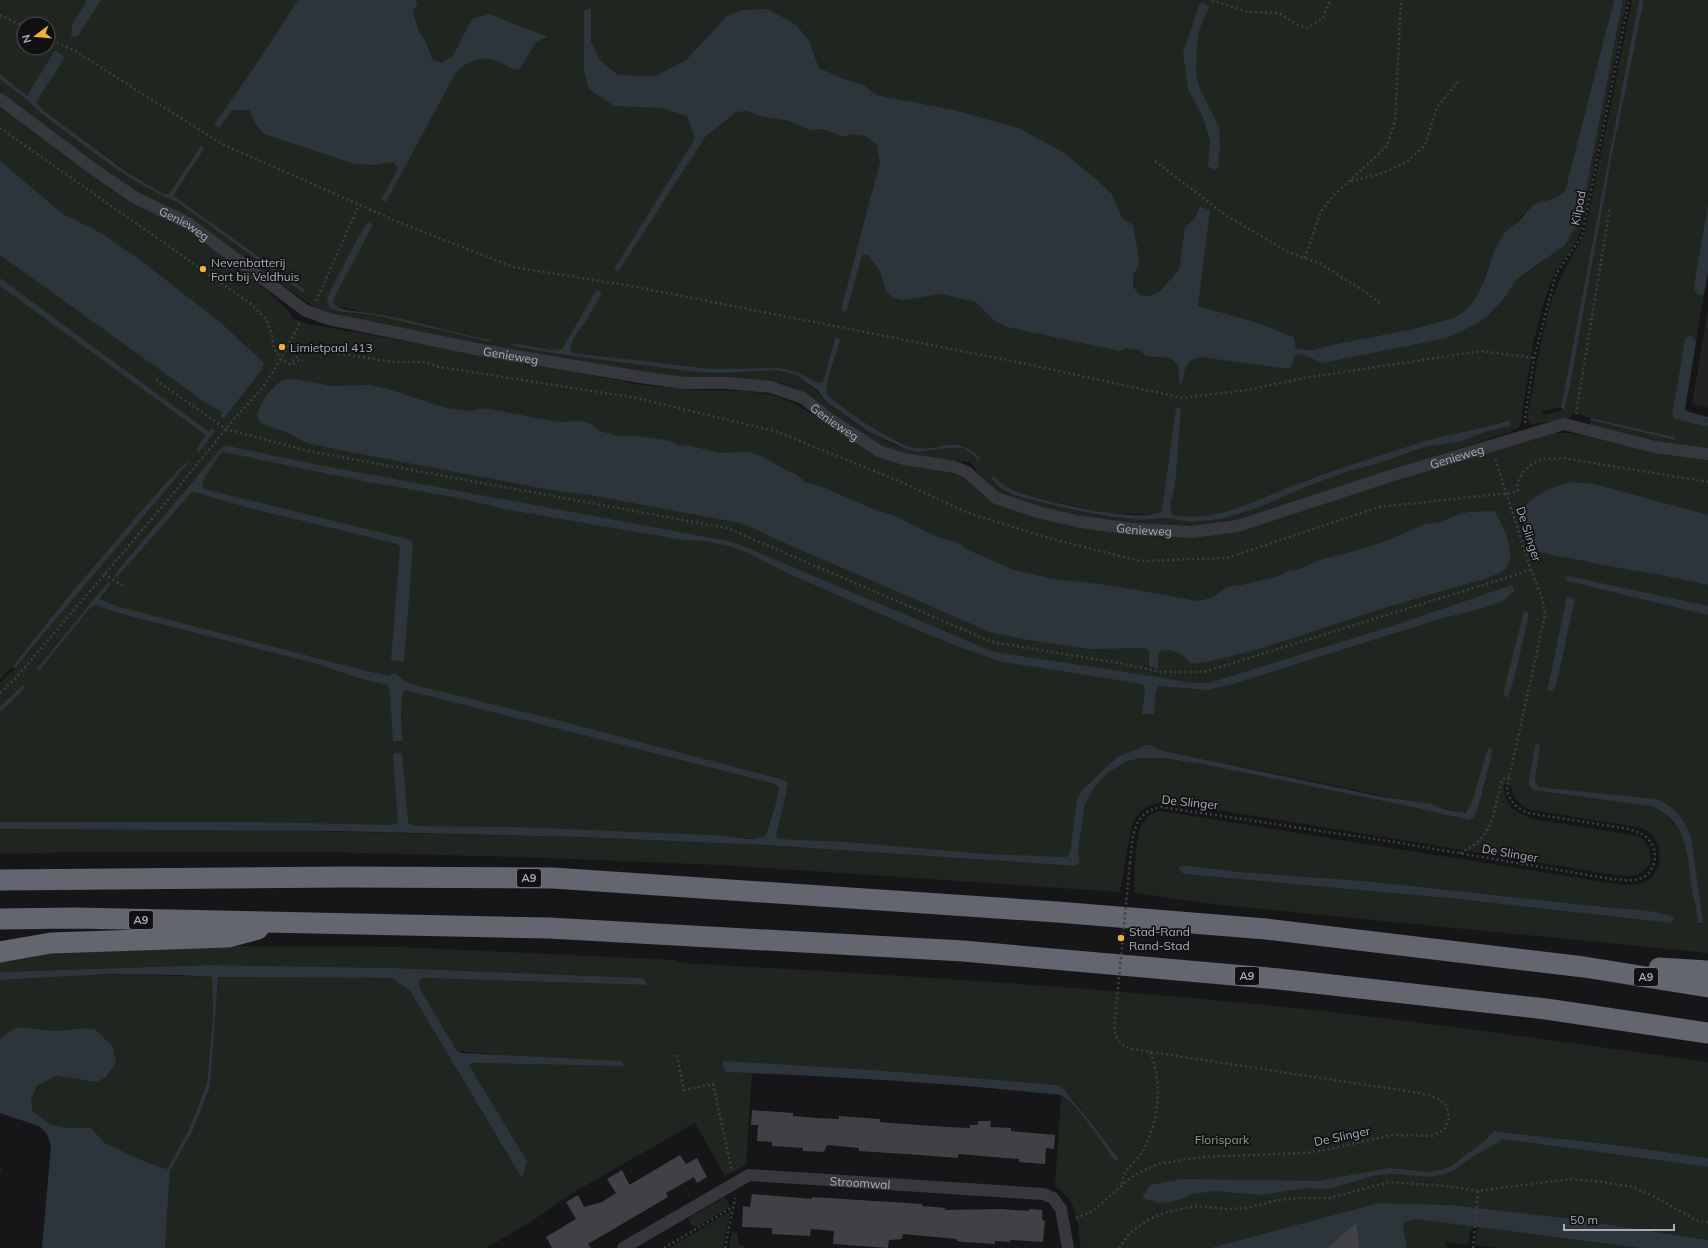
<svg xmlns="http://www.w3.org/2000/svg" width="1708" height="1248" viewBox="0 0 1708 1248" font-family="Mulish,sans-serif">
  <style>
    .built { fill: #222225 }
    .green { fill: #1e261f; fill-rule: evenodd }
    .water { fill: #2c353c }
    .building { fill: #404145 }
    .lines { fill: none; stroke-linecap: round; stroke-linejoin: round }
    .path { stroke: #3d3f44; stroke-width: 2.5; stroke-dasharray: 2 3; stroke-linecap: butt }
    .street { stroke: #37383d; stroke-width: 12 }
    .highway { stroke: #63666e; stroke-width: 21 }
    .path-bridge { stroke: #3d3f44; stroke-width: 2.5; stroke-dasharray: 2 3; stroke-linecap: butt }
    .poi-dot { fill: #f2b134; stroke: #111113; stroke-width: 1.5 }
    .labels { text-anchor: middle; dominant-baseline: central; stroke-width: 3.5; stroke-linejoin: round; paint-order: stroke }
    .shield { fill: #111113; stroke: #7b7e86; stroke-width: 1 }
    .shield-label { font-size: 11px; font-weight: bold; fill: #a8adb8 }
    .street-label { font-size: 12px; fill: #a8adb8; stroke: #111113 }
    .poi-label { font-size: 12px; fill: #a8adb8; stroke: #111113; text-anchor: start }
    .park-label { font-size: 12px; fill: #7fa381; stroke: #111113 }
  </style>
  <rect width="100%" height="100%" fill="#161618"/>
  <!-- built -->
  <polygon class="built" points="1708,310 1708,408 1692,404"/>
  <!-- green -->
  <g class="green">
    <path d="M 0,0 L 402,0 L 418,28 L 413,11 L 418,3 L 416,0 L 1614,0 L 1565,191 L 1553,199 L 1538,203 L 1527,210 L 1520,219 L 1503,235 L 1487,269 L 1482,287 L 1471,306 L 1459,315 L 1453,318 L 1413,329 L 1331,345 L 1314,350 L 1296,349 L 1294,337 C 1264,324 1234,317 1203,310 L 1198,306 L 1200,207 L 1194,219 L 1185,227 L 1179,270 L 1159,292 L 1148,296 L 1139,295 C 1132,282 1132,278 1139,265 L 1112,194 L 1063,152 L 1019,128 L 954,110 L 876,95 L 864,85 L 847,80 L 819,68 L 809,40 L 717,27 L 686,60 L 655,76 L 618,75 L 601,61 L 591,42 L 591,8 L 584,10 L 584,53 L 586,77 L 609,96 L 733,107 L 865,136 L 1140,351 L 1296,354 L 1410,345 L 1448,338 L 1486,318 L 1507,295 L 1516,280 L 1542,262 L 1581,217 L 1623,0 L 1627,0 L 1583,222 L 1579,236 L 1570,251 L 1554,273 L 1543,305 L 1533,344 L 1520,427 L 1510,432 L 1234,522 L 1193,527 L 1116,523 L 1032,508 L 998,493 L 988,485 L 970,462 L 936,460 L 891,450 L 872,441 L 793,387 L 777,382 L 689,378 L 631,372 L 325,315 L 179,213 L 145,197 L 118,181 L 0,92 L 0,79 C 14,91 29,100 42,114 C 83,143 130,184 177,202 L 303,293 L 304,290 L 181,201 L 164,194 L 128,172 L 43,110 L 0,74 ZM 24,24 L 48,24 L 48,48 L 24,48 ZM 336,306 L 364,312 L 365,315 L 341,312 L 329,308 ZM 804,380 L 827,395 L 871,428 L 910,447 L 922,449 L 935,446 L 964,445 L 978,460 C 974,456 969,451 964,449 C 948,442 925,456 906,449 C 867,436 833,408 804,380 ZM 1510,420 L 1511,426 L 1488,431 L 1462,441 L 1425,447 L 1376,464 L 1349,471 L 1303,488 L 1260,507 L 1190,522 L 1166,518 L 1140,520 L 1111,517 L 1065,508 L 1000,488 L 991,478 L 993,476 L 1004,485 L 1019,492 L 1044,500 L 1108,513 L 1173,515 L 1186,517 L 1214,515 L 1251,504 L 1365,461 L 1428,441 Z"/>
    <path d="M 1632,0 L 1639,0 L 1561,407 L 1542,411 L 1543,415 L 1564,410 L 1611,160 L 1644,0 L 1708,0 L 1708,210 L 1694,289 L 1704,295 L 1696,342 L 1687,337 L 1672,415 L 1675,419 L 1708,427 L 1708,448 L 1653,442 L 1591,427 L 1590,420 L 1675,439 L 1675,437 L 1591,418 L 1573,412 L 1570,418 L 1531,425 L 1527,419 C 1536,373 1541,324 1559,281 C 1566,263 1578,249 1585,232 Z"/>
    <path d="M 0,104 L 191,230 L 241,267 L 289,311 L 292,318 L 309,324 L 571,371 L 636,384 L 695,390 L 747,391 L 772,395 L 794,403 L 876,455 L 957,473 L 967,479 L 984,496 L 1007,508 L 1068,525 L 1164,538 L 1201,537 L 1240,530 L 1545,433 L 1569,433 L 1683,456 L 1708,459 L 1708,953 L 1212,904 L 1134,893 C 1135,876 1134,835 1143,822 C 1148,815 1153,813 1161,811 L 1623,885 C 1630,885 1640,885 1647,881 C 1665,869 1663,841 1646,830 C 1642,827 1635,827 1631,826 L 1530,810 C 1519,804 1512,798 1511,785 L 1504,784 C 1503,804 1515,813 1533,819 L 1638,836 C 1650,844 1651,852 1650,865 L 1638,875 L 1621,876 L 1236,813 L 1163,803 C 1145,803 1136,814 1131,829 L 1120,892 L 720,865 L 519,857 L 320,852 L 83,852 L 0,854 L 0,829 L 265,830 L 579,837 L 765,845 L 1076,866 L 1080,862 L 1078,852 L 1085,804 L 1094,788 L 1106,774 L 1126,762 L 1139,758 L 1162,758 L 1202,764 L 1412,807 L 1467,820 L 1478,809 L 1486,780 L 1467,813 L 1160,750 L 1117,757 L 1082,790 L 1070,853 L 1066,857 L 1036,857 L 796,840 L 415,826 L 0,827 L 0,683 L 15,668 L 156,497 C 126,528 97,561 70,595 C 47,624 26,653 0,680 ZM 1667,816 L 1687,826 L 1701,924 L 1698,923 L 1685,841 L 1677,827 ZM 1183,865 L 1240,872 L 1365,881 L 1614,908 L 1672,916 L 1672,923 L 1458,899 L 1183,874 L 1180,870 Z"/>
    <path d="M 169,946 L 402,947 L 674,960 L 682,963 C 880,974 1079,986 1276,1006 C 1421,1021 1564,1042 1708,1062 L 1708,1158 L 1624,1146 L 1495,1131 L 1502,1139 L 1708,1167 L 1708,1240 L 1573,1219 L 1452,1205 L 1378,1203 L 1210,1248 L 1081,1248 C 1076,1222 1080,1202 1055,1187 L 1061,1095 C 1076,1102 1103,1144 1114,1160 C 1100,1138 1078,1098 1057,1085 L 1001,1081 L 727,1072 L 752,1073 L 746,1165 L 725,1176 L 695,1123 L 574,1192 L 529,1223 L 486,1248 L 165,1248 L 170,1171 L 192,1132 L 210,1087 L 218,977 L 392,978 L 410,991 L 521,1178 L 527,1161 L 469,1065 L 472,1063 L 622,1066 L 457,1051 L 420,989 L 419,982 L 422,978 L 648,985 L 643,978 L 393,968 L 211,965 L 0,972 L 0,957 L 28,951 Z"/>
    <polygon points="108,974 212,977 213,1014 207,1084 189,1129 167,1169 141,1160 105,1143 91,1128 68,1128 52,1125 33,1112 31,1100 37,1087 56,1076 97,1082 106,1077 116,1063 86,1028 56,1031 17,1027 0,1039 0,980"/>
    <polygon points="725,1197 730,1207 694,1228 688,1219"/>
    <polygon points="731,1211 722,1248 669,1248"/>
    <polygon points="1415,1219 1472,1226 1468,1245 1446,1242 1447,1248 1407,1248 1403,1228 1405,1222"/>
    <polygon points="1478,1227 1639,1248 1497,1248 1475,1245"/>
    <polygon points="732,1231 737,1233 739,1244 746,1248 729,1248"/>
  </g>
  <!-- water -->
  <g class="water">
    <polygon points="87,0 101,0 79,35 75,37 71,36 72,25"/>
    <path d="M 298,0 L 416,0 L 418,3 L 413,11 L 419,32 L 425,40 L 432,59 L 442,63 L 453,56 L 472,19 L 489,14 L 548,37 L 536,42 L 519,70 C 512,70 506,65 499,62 C 483,54 468,61 456,72 L 386,202 L 381,200 L 398,169 L 394,162 L 375,165 L 355,164 L 264,134 L 257,126 L 249,110 L 232,110 L 219,128 L 214,125 L 261,57 Z"/>
    <path d="M 1614,0 L 1623,0 L 1581,217 L 1565,245 L 1516,280 L 1507,295 L 1486,318 L 1476,324 L 1447,338 L 1322,363 L 1304,355 L 1296,354 L 1290,369 L 1200,357 L 1190,361 L 1185,369 L 1182,383 L 1179,383 L 1179,367 L 1171,358 L 1146,356 L 1139,350 L 1125,348 L 1120,351 L 1007,327 L 995,321 L 976,302 L 941,294 L 903,300 L 894,298 L 886,292 L 880,271 L 868,255 L 862,255 L 846,313 L 841,310 L 880,162 L 877,145 L 865,136 L 852,134 L 845,137 L 822,129 L 810,130 L 790,121 L 761,116 L 747,111 L 736,112 L 705,137 L 618,272 L 614,269 L 695,139 L 687,116 L 662,108 L 614,106 L 589,89 L 584,71 L 584,10 L 591,8 L 591,42 L 601,61 L 618,75 L 655,76 L 686,60 L 727,16 L 743,10 L 768,9 L 796,25 L 809,40 L 819,68 L 847,80 L 864,85 L 876,95 L 954,110 L 1019,128 L 1063,152 L 1096,179 L 1112,194 L 1122,218 L 1133,225 L 1138,252 L 1139,265 L 1134,274 L 1133,285 L 1139,295 L 1148,296 L 1159,292 L 1179,270 L 1185,227 L 1194,219 L 1200,207 L 1210,210 L 1198,306 L 1255,322 L 1294,337 L 1296,349 L 1314,350 L 1331,345 L 1413,329 L 1453,318 C 1486,304 1485,263 1502,236 C 1506,230 1514,225 1520,220 C 1526,213 1529,207 1537,203 C 1542,201 1547,201 1552,199 C 1557,197 1561,194 1565,191 Z"/>
    <polygon points="1639,0 1644,0 1611,160 1571,379 1564,411 1561,407"/>
    <polygon points="1200,3 1204,3 1209,7 1199,30 1197,43 1196,75 1200,89 1219,127 1220,146 1218,167 1214,170 1208,166 1210,141 1203,117 1188,89 1183,53"/>
    <path d="M 55,50 L 65,57 L 36,102 L 43,110 L 127,172 L 164,194 L 169,194 L 201,146 L 204,149 L 176,191 L 174,196 L 305,290 L 303,293 L 177,202 C 130,184 83,144 42,114 C 29,100 14,91 0,79 L 0,74 L 27,96 Z"/>
    <polygon points="0,161 63,214 101,233 140,260 220,322 264,363 262,370 224,418 220,416 223,412 209,405 0,255"/>
    <polygon points="1708,205 1708,272 1704,295 1698,295 1694,289 1696,273"/>
    <path d="M 368,222 L 373,225 L 334,298 L 333,303 C 340,311 358,311 368,313 C 410,318 449,333 491,340 L 491,342 L 374,315 L 341,312 L 329,308 L 327,298 L 355,243 Z"/>
    <polygon points="0,278 209,432 212,428 215,431 199,452 196,450 206,435 3,288 0,286"/>
    <path d="M 597,289 L 602,293 L 587,319 L 573,339 L 570,351 L 573,353 L 711,369 L 780,368 L 799,373 L 818,383 L 823,382 L 835,338 L 838,338 L 840,341 C 837,353 824,383 827,395 C 848,411 867,426 891,438 C 897,441 904,445 911,447 C 939,454 954,431 980,458 L 978,460 L 973,455 L 963,448 L 948,448 L 917,452 L 906,449 L 884,439 L 866,430 L 827,402 L 818,391 L 797,375 L 787,372 L 773,370 L 721,373 L 697,372 L 565,355 L 513,346 L 513,343 L 550,350 L 562,349 Z"/>
    <polygon points="1691,336 1696,342 1685,409 1689,412 1708,417 1708,427 1674,419 1672,415 1685,340 1687,337"/>
    <path d="M 294,379 L 332,386 L 369,385 L 388,389 L 433,404 L 448,408 L 471,411 L 484,408 L 558,422 L 580,421 L 591,424 L 600,431 L 618,436 L 636,436 L 671,441 L 680,446 L 688,445 L 719,453 L 750,452 L 765,458 L 787,471 L 796,474 L 805,482 L 825,488 L 873,509 L 893,515 L 937,537 L 957,542 L 966,549 L 1014,570 L 1053,579 L 1108,585 L 1197,601 L 1212,598 L 1227,587 L 1241,585 L 1279,576 L 1288,571 L 1300,569 L 1319,560 L 1355,551 L 1389,540 L 1425,524 L 1440,522 L 1457,515 L 1469,512 L 1494,511 C 1503,523 1516,554 1507,567 C 1502,573 1492,576 1485,579 C 1437,592 1389,606 1341,622 C 1292,638 1244,656 1192,664 C 1182,655 1173,646 1159,652 L 1158,668 L 1149,666 L 1149,650 L 1144,648 L 1090,649 L 1028,640 L 990,632 L 769,536 L 756,529 L 740,523 L 590,495 L 551,490 L 350,452 L 307,443 L 286,432 L 262,424 L 258,419 L 257,413 L 265,397 L 274,387 L 282,380 Z"/>
    <path d="M 1176,408 L 1181,408 L 1175,486 L 1170,504 L 1171,511 L 1173,515 C 1221,523 1260,497 1303,482 C 1340,468 1378,456 1416,444 C 1446,434 1479,430 1510,420 L 1511,426 L 1488,431 L 1462,441 L 1425,447 L 1376,464 L 1349,471 L 1303,488 L 1260,507 L 1221,519 L 1190,522 L 1166,518 L 1140,520 L 1111,517 L 1065,508 L 1017,496 L 1000,488 L 991,478 L 993,476 C 1001,483 1009,489 1019,492 C 1041,501 1144,525 1162,511 Z"/>
    <polygon points="1591,418 1675,437 1675,440 1590,420"/>
    <polygon points="228,446 314,464 733,542 994,652 1164,678 1191,683 1209,683 1389,627 1512,585 1514,591 1503,601 1480,609 1443,618 1233,684 1208,690 1159,686 1156,691 1154,714 1142,714 1145,690 1143,684 1003,662 962,648 918,630 787,573 746,552 729,546 705,541 683,540 504,509 459,498 363,481 223,452 220,454 202,482 203,487 208,490 411,540 413,545 404,662 391,660 400,547 399,545 394,543 249,508 194,492 191,493 117,577 114,575 222,447"/>
    <path d="M 188,461 L 188,463 C 131,532 72,599 15,668 L 12,667 L 72,592 L 136,517 L 179,469 Z"/>
    <path d="M 1571,482 L 1594,484 L 1708,515 L 1708,585 C 1664,574 1618,569 1574,559 C 1564,557 1539,554 1533,548 C 1525,541 1523,526 1523,516 C 1522,497 1556,486 1571,482 Z"/>
    <polygon points="1568,576 1708,606 1708,615 1567,581 1566,578"/>
    <path d="M 108,582 L 111,584 L 99,599 L 116,606 L 371,672 L 389,676 L 394,673 L 398,675 L 404,681 L 414,685 L 553,719 L 784,780 L 788,783 L 787,788 L 776,836 L 779,839 L 846,842 L 988,854 L 1066,857 L 1070,853 L 1077,799 L 1082,790 L 1117,757 L 1140,748 L 1144,745 L 1150,745 L 1160,750 L 1378,796 L 1432,804 L 1443,809 L 1466,813 L 1473,799 L 1488,748 L 1492,749 L 1491,758 L 1478,809 L 1473,818 L 1468,820 L 1412,807 L 1202,764 L 1162,758 L 1139,758 L 1126,762 L 1106,774 L 1094,788 L 1085,804 L 1078,852 L 1080,862 L 1076,866 L 765,845 L 579,837 L 332,831 L 0,829 L 0,822 L 253,822 L 393,825 L 398,822 L 393,756 L 395,753 L 402,753 L 408,821 L 409,824 L 415,826 L 515,827 L 711,835 L 751,839 L 766,836 L 776,803 L 779,787 L 772,783 L 405,690 C 398,699 402,729 403,741 L 393,741 L 390,692 L 388,685 L 358,678 L 318,664 L 126,615 L 95,605 L 89,609 L 39,671 L 37,669 Z"/>
    <polygon points="1567,596 1575,599 1559,672 1555,687 1552,691 1547,690 1548,687"/>
    <polygon points="1524,611 1527,611 1529,614 1515,675 1508,698 1503,694"/>
    <polygon points="23,685 25,687 23,690 0,712 0,707"/>
    <path d="M 1536,743 L 1540,745 L 1535,779 L 1538,787 L 1655,799 C 1673,804 1685,820 1691,837 L 1703,923 L 1698,923 C 1697,912 1694,901 1692,890 C 1687,855 1689,823 1652,806 L 1533,790 L 1529,785 L 1529,779 Z"/>
    <path d="M 1183,865 L 1240,872 L 1365,881 L 1614,908 C 1627,909 1665,911 1674,918 L 1672,923 L 1458,899 L 1183,874 L 1180,870 L 1179,867 Z"/>
    <polygon points="211,965 393,968 643,978 648,985 422,978 419,982 420,989 457,1051 462,1053 622,1061 623,1066 472,1063 469,1065 527,1161 522,1179 410,991 392,978 218,977 210,1087 192,1132 170,1171 165,1248 42,1248 51,1146 47,1134 39,1126 0,1113 0,1039 17,1027 56,1031 86,1028 96,1030 113,1047 116,1063 106,1077 97,1082 56,1076 37,1086 31,1100 33,1112 52,1125 68,1128 91,1128 105,1143 141,1160 167,1169 189,1129 207,1084 213,1014 212,977 180,975 108,974 0,980 0,972"/>
    <path d="M 723,1061 L 872,1070 L 1057,1085 L 1063,1088 L 1088,1119 L 1118,1158 L 1117,1161 L 1114,1160 C 1103,1144 1076,1102 1061,1095 C 950,1083 838,1077 727,1072 L 723,1068 Z"/>
    <polygon points="1494,1131 1624,1146 1708,1158 1708,1167 1502,1139 1496,1144 1475,1155 1453,1171 1433,1177 1394,1174 1376,1175 1336,1187 1324,1189 1306,1188 1260,1195 1215,1191 1192,1194 1182,1199 1170,1202 1159,1203 1142,1198 1150,1185 1182,1179 1318,1181 1389,1168 1428,1172 1441,1170 1450,1167 1463,1157 1486,1140"/>
    <polygon points="1378,1203 1452,1205 1573,1219 1708,1240 1708,1248 1639,1248 1415,1219 1405,1222 1403,1228 1407,1248 1360,1248 1359,1241 1343,1235 1327,1248 1210,1248"/>
  </g>
  <!-- building -->
  <g class="building">
    <polygon points="752,1110 793,1113 793,1116 816,1118 839,1119 839,1116 880,1119 880,1122 891,1123 947,1127 970,1128 970,1125 978,1125 978,1121 991,1121 990,1127 1011,1128 1011,1131 1055,1135 1054,1149 1046,1148 1045,1164 1019,1162 1019,1159 958,1154 958,1158 920,1155 859,1151 859,1148 827,1145 824,1152 803,1151 803,1148 772,1146 772,1142 757,1141 758,1125 751,1125"/>
    <polygon points="680,1155 686,1164 697,1158 707,1177 697,1183 694,1177 666,1193 668,1197 588,1244 591,1248 552,1248 546,1237 576,1219 566,1202 578,1195 584,1207 602,1202 616,1193 607,1179 622,1170 629,1184 631,1184"/>
    <polygon points="752,1194 812,1199 812,1197 922,1204 922,1206 946,1208 944,1210 1000,1209 1029,1211 1029,1209 1042,1210 1042,1220 1045,1221 1043,1242 1010,1240 1010,1242 995,1241 995,1244 964,1242 957,1241 957,1239 903,1234 902,1239 889,1240 888,1248 833,1244 834,1231 811,1229 810,1236 772,1234 772,1228 742,1227 743,1206 750,1207"/>
    <polygon points="1356,1223 1360,1248 1327,1248"/>
  </g>
  <g class="lines">
    <!-- path -->
    <g class="path">
      <polyline points="1212,0 1248,12 1279,13 1298,25 1307,28 1323,18 1330,0"/>
      <polyline points="0,15 24,26"/>
      <polyline points="48,38 75,51 222,144 396,221 513,267 631,286 1012,361 1183,398 1247,390 1304,378 1481,351 1534,358"/>
      <path d="M 0,128 L 251,304 L 266,319 L 272,334 L 274,349 L 281,359 L 289,364 L 302,352 L 325,351 L 392,362 L 423,362 L 440,367 L 636,398 L 775,431 L 899,481 L 968,513 L 1052,539 L 1140,561 L 1227,558 L 1379,507 L 1499,494 L 1507,494 L 1518,491 C 1515,476 1530,463 1543,459 C 1549,458 1557,459 1563,458 L 1708,482"/>
      <polyline points="1155,161 1227,216 1288,252 1321,264 1367,293 1382,305"/>
      <polyline points="1351,181 1383,173 1407,162 1425,145 1437,107 1458,82"/>
      <polyline points="1305,258 1320,213 1333,196 1387,146 1395,121 1401,0"/>
      <polyline points="316,301 359,205"/>
      <polyline points="289,364 292,365 299,360 303,361"/>
      <polyline points="156,380 226,429 308,451 727,528 992,642 1119,663 1161,672 1204,672 1531,570"/>
      <polyline points="1576,414 1610,207"/>
      <polyline points="1525,423 1525,418 1534,358 1556,274 1582,236 1629,0"/>
      <polyline points="104,574 123,586"/>
      <polyline points="0,693 15,679 167,501 235,418 264,386 281,359 301,321"/>
      <path d="M 1460,853 C 1496,836 1492,813 1502,780 L 1509,776"/>
      <path d="M 1130,863 C 1133,839 1131,812 1161,807 L 1388,841 L 1611,879 C 1618,879 1628,881 1635,880 C 1655,877 1661,852 1648,839 C 1643,833 1636,832 1629,829 L 1528,813 C 1516,808 1508,800 1507,787 L 1545,615 L 1542,598 L 1531,570 L 1495,458"/>
      <polyline points="677,1055 684,1090 713,1084 732,1171"/>
      <polyline points="0,1170 0,1169"/>
      <path d="M 1122,1184 C 1122,1169 1136,1163 1143,1151 C 1159,1121 1163,1083 1150,1052"/>
      <path d="M 1076,1218 L 1093,1211 L 1134,1175 L 1158,1164 L 1201,1157 L 1304,1153 L 1325,1150 L 1392,1135 L 1432,1136 L 1444,1130 L 1449,1119 L 1447,1106 L 1437,1098 L 1420,1093 L 1131,1049 C 1111,1041 1114,1027 1116,1009"/>
      <polyline points="664,1248 733,1207"/>
      <polyline points="725,1248 735,1198"/>
      <polyline points="1119,1248 1130,1233 1148,1220 1164,1213 1185,1208 1197,1206 1226,1209 1247,1208 1278,1200 1298,1198 1330,1198 1389,1182 1444,1186 1478,1191 1569,1179 1602,1182 1633,1187 1653,1196 1698,1221 1708,1222"/>
      <polyline points="1473,1248 1478,1191"/>
    </g>
    <!-- street -->
    <g class="street">
      <path id="s1" d="M 0,99 L 92,168 L 134,197 L 188,223 L 306,311 L 329,319 L 476,349 L 640,377 L 684,383 L 727,383 L 771,387 L 803,398 L 827,417 L 879,451 L 904,459 L 955,467 L 967,472 L 996,498 L 1041,513 L 1081,522 L 1133,529 L 1192,532 L 1238,526 L 1387,477 L 1564,424 L 1655,447 L 1708,454"/>
      <path id="s2" d="M 623,1248 L 749,1175 L 1043,1194 L 1053,1198 L 1061,1209 L 1068,1248"/>
    </g>
    <!-- highway -->
    <g class="highway">
      <polyline points="0,880 344,877 553,878 1057,912 1266,929 1584,967 1708,987"/>
      <polyline points="0,919 75,918 549,928 963,951 1279,979 1546,1009 1708,1033"/>
      <polyline points="0,952 51,943 228,937 258,929"/>
      <polyline points="1659,968 1708,971"/>
    </g>
    <!-- path-bridge -->
    <polyline class="path-bridge" points="1116,1009 1130,863"/>
  </g>
  <!-- markers -->
  <g class="poi-dot">
    <circle cx="203" cy="269" r="4"/>
    <circle cx="282" cy="347" r="4"/>
    <circle cx="1121" cy="938" r="4"/>
  </g>
  <g class="labels">
    <!-- shield labels -->
    <g class="shield">
      <rect x="517" y="869" width="24" height="18" rx="3"/>
      <rect x="129" y="911" width="24" height="18" rx="3"/>
      <rect x="1235" y="967" width="24" height="18" rx="3"/>
      <rect x="1634" y="968" width="24" height="18" rx="3"/>
    </g>
    <g class="shield-label">
      <text x="529" y="878">A9</text>
      <text x="141" y="920">A9</text>
      <text x="1247" y="976">A9</text>
      <text x="1646" y="977">A9</text>
    </g>
    <!-- street labels -->
    <g class="street-label">
      <text transform="translate(1578 208) rotate(-79)">Kilpad</text>
      <text stroke="none"><textPath href="#s1" startOffset="223">Genieweg</textPath></text>
      <text stroke="none"><textPath href="#s1" startOffset="583">Genieweg</textPath></text>
      <text stroke="none"><textPath href="#s1" startOffset="919">Genieweg</textPath></text>
      <text stroke="none"><textPath href="#s1" startOffset="1578">Genieweg</textPath></text>
      <text stroke="none"><textPath href="#s1" startOffset="1254">Genieweg</textPath></text>
      <text transform="translate(1529 534) rotate(72)">De Slinger</text>
      <text transform="translate(1190 802) rotate(6)">De Slinger</text>
      <text transform="translate(1510 853) rotate(10)">De Slinger</text>
      <text transform="translate(1342 1136) rotate(-12)">De Slinger</text>
      <text stroke="none"><textPath href="#s2" startOffset="257">Stroomwal</textPath></text>
    </g>
    <!-- poi labels -->
    <g class="poi-label">
      <text x="211" y="262">Nevenbatterij<tspan x="211" dy="14">Fort bij Veldhuis</tspan></text>
      <text x="290" y="347">Limietpaal 413</text>
      <text x="1129" y="931">Stad-Rand<tspan x="1129" dy="14">Rand-Stad</tspan></text>
    </g>
    <!-- park labels -->
    <g class="park-label">
      <text x="1222" y="1139">Florispark</text>
    </g>
  </g>
  <!-- north arrow -->
  <g transform="translate(36 36) rotate(254)"><circle r="19" fill="#111113" stroke="#4d4f55"/>
  <path d="M0-3L7 15L0 10L-7 15Z" fill="#f2b134"/>
  <text y="-6" font-size="11" font-weight="bold" text-anchor="middle" fill="#a8adb8">N</text>
  </g>
  <!-- scale -->
  <path d="M1564 1224v6h110v-6" fill="none" stroke="#a8adb8" stroke-width="2"/>
  <text x="1570" y="1224" font-size="12" fill="#a8adb8" stroke="#111113" stroke-width="3" paint-order="stroke">50 m</text>
</svg>
